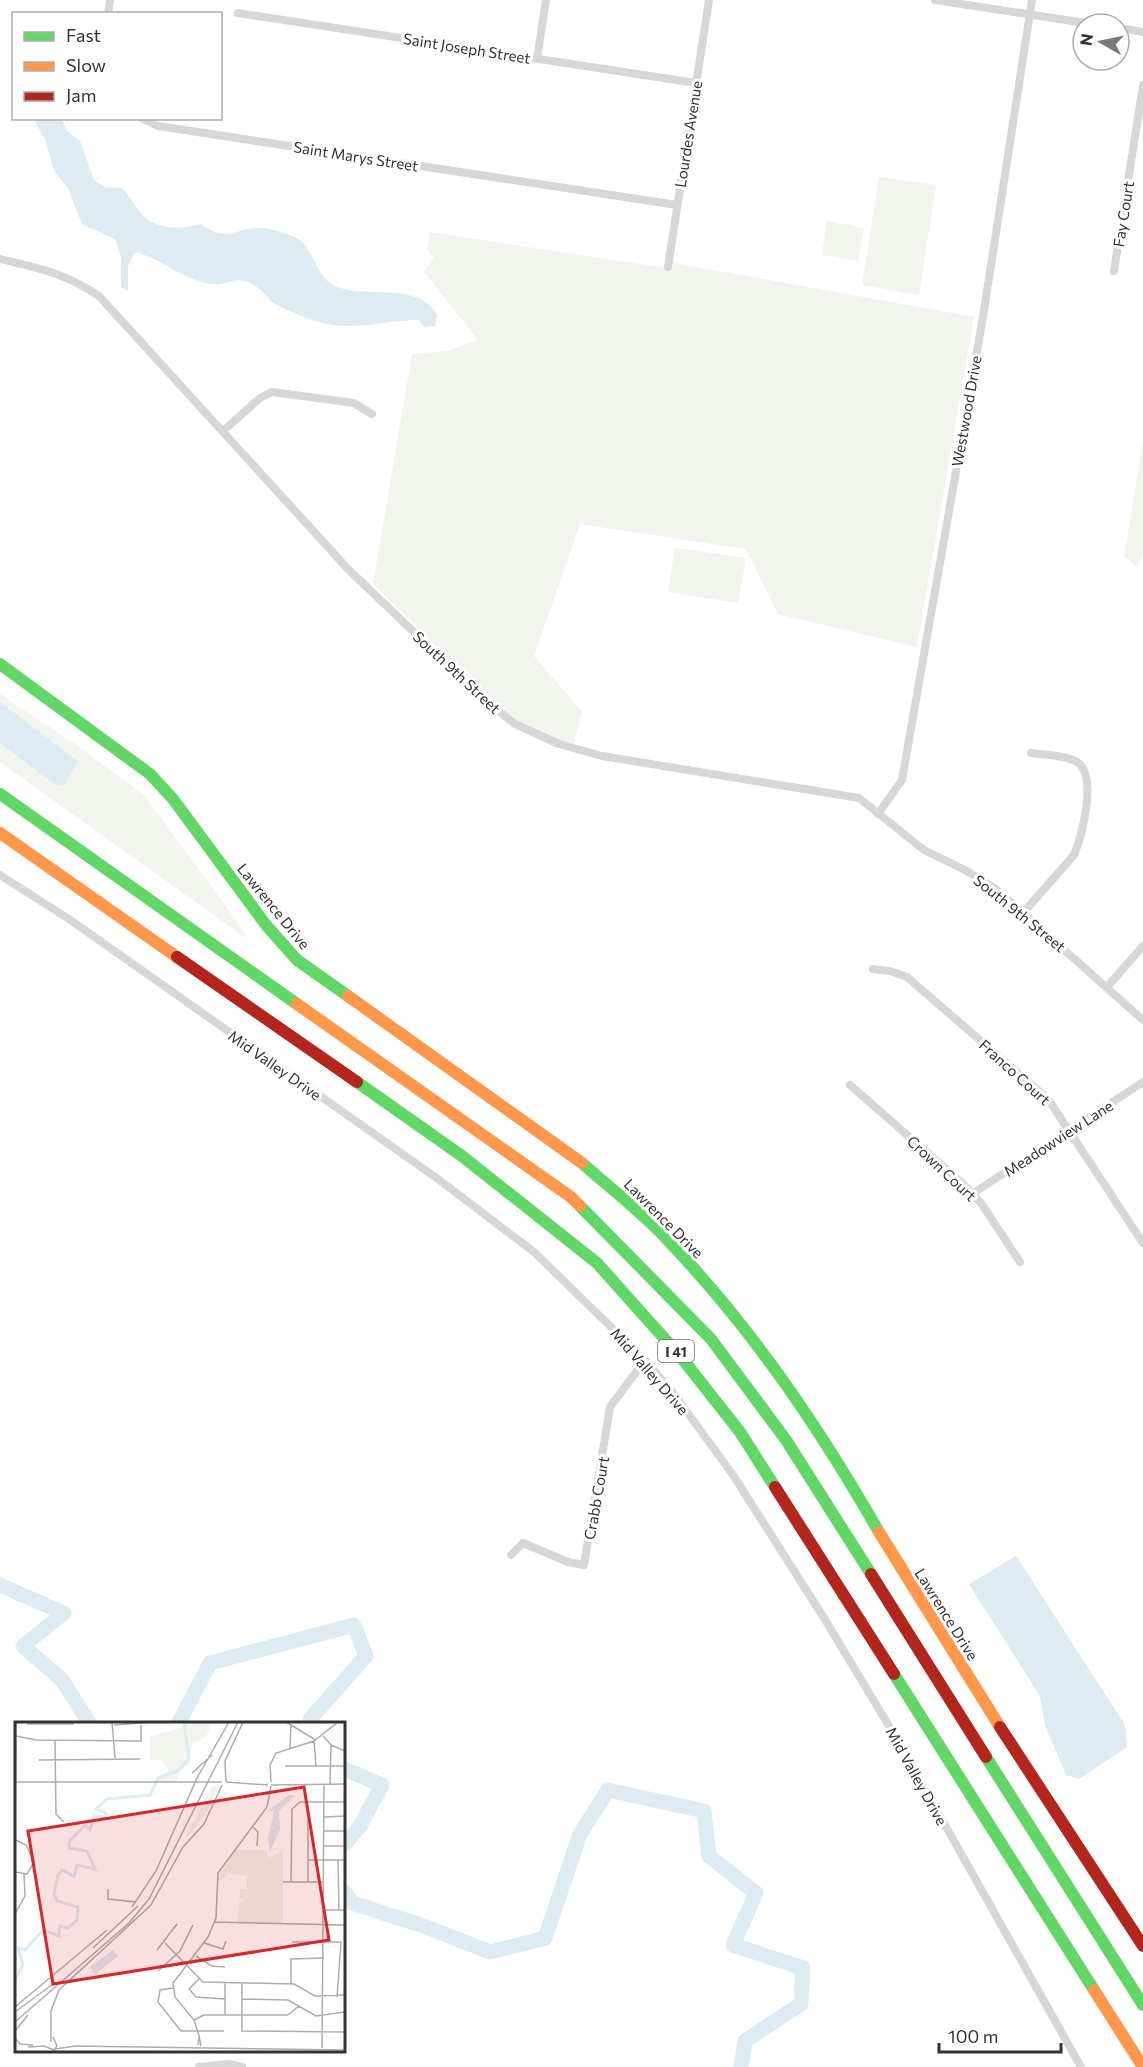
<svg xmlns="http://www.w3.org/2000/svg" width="1143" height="2067" viewBox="0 0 1143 2067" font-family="Commissioner,sans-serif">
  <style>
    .green { fill: #f1f5ed }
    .water { fill: #ddebf3 }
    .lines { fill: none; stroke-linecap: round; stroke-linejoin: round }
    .river { stroke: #ddebf3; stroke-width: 15 }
    .street { stroke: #d7d7d7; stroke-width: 8 }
    .fast { stroke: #63d668; stroke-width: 12 }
    .slow { stroke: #ff974d; stroke-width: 12 }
    .jam { stroke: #b3261e; stroke-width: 12 }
    .labels { text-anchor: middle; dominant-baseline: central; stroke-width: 6; stroke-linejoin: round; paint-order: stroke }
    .shield { fill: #fff; stroke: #707070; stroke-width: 1.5 }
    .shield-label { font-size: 14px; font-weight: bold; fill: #333 }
    .street-label { font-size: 15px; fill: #333; stroke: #fff }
    .inset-river { fill: none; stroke: #ddebf3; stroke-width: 3 }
    .inset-road { fill: none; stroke: #adadad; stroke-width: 1.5 }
    .view { fill: #d62828; fill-opacity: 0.15; stroke: #d62828; stroke-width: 3 }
    .inset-edge { fill: none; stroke: #333; stroke-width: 3 }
  </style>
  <rect width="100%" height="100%" fill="#fff"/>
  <!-- green -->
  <g class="green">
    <polygon points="879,177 936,185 919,295 862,285"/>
    <polygon points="827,221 864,228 858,261 822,255"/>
    <polygon points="430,232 659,267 674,263 974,317 917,647 778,614 746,549 580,524 534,656 582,712 573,747 515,720 476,686 373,584 412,354 447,351 478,340 424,272 434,258 427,249"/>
    <polygon points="1143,442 1143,555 1136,566 1124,557"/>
    <polygon points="675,548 746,558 738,603 668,592"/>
    <polygon points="0,694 75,744 145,796 243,930 247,939 0,762"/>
  </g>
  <!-- water -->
  <g class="water">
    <path d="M 34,119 L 62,119 L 66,130 L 80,141 L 94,180 L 105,187 L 122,188 C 129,195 133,203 139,211 C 152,230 181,230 201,224 C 231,247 243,220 274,230 C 282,232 297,237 303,243 C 315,257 319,279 335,286 C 368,300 414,280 437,314 L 435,326 L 424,327 L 419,320 C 388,320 359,330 327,324 C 312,321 289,312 275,304 C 268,300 263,290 255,286 C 236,273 229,286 211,284 C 183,280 162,259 135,252 L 128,266 L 128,291 L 121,287 L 121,257 L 115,239 L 82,224 L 68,188 L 54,171 L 46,142 Z"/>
    <polygon points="0,702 78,761 65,784 55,785 0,743"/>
    <polygon points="1016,1556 1125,1725 1127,1747 1079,1779 1066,1775 1045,1726 1040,1696 969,1584"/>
  </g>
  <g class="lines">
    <!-- river -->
    <g class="river">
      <polyline points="0,1585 64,1613 23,1646 62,1680 90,1724"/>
      <polyline points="178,1724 210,1663 354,1625 366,1656 310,1719 310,1724"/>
      <polyline points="344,1769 382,1785 360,1826 344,1845"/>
      <polyline points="344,1891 352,1903 421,1925 490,1952 545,1938 580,1834 608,1790 704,1811 709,1856 756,1893 733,1945 803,1968 801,2004 745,2041 741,2067"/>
    </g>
    <!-- street -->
    <g class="street">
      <polyline points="935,0 1092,24"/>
      <polyline points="238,13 696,83"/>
      <polyline points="108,14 110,0"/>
      <polyline points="1119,28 1143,32"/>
      <polyline points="537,59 546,0"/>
      <polyline points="141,118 158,126 677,205"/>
      <path d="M 0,259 C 41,269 62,272 99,296 L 348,569 L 488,703 L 515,724 L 559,744 L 602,756 L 859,798 L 924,850 L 965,870 L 996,889 L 1143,1020"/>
      <polyline points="668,267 709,0"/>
      <polyline points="1114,271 1143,85"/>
      <polyline points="223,431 260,398 272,392 354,403 372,414"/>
      <polyline points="878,814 902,780 983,317 1032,0"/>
      <polyline points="0,875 69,919 438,1179 534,1252 645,1360 674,1394 733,1475 824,1618 895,1736 1081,2067"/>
      <path d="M 1023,913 L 1074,855 C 1082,836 1098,775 1077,762 C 1066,755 1044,755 1031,753"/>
      <polyline points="873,969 890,971 907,977 1048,1099 1143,1243"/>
      <polyline points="1108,986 1143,946"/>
      <polyline points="850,1085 962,1183 981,1203 1020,1262"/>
      <polyline points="972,1194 1143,1082"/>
      <polyline points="511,1555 523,1543 568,1562 584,1565 610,1407 645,1360"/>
      <polyline points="199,2067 229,2064 242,2067"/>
    </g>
    <!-- fast -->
    <g class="fast">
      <polyline points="0,664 150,774 173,799 266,925 297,960 348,996"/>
      <polyline points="0,794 297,1004"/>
      <polyline points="357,1082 462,1156 597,1263 681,1357 740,1432 775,1487"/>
      <path d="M 582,1163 C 609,1187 639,1210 664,1236 C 751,1327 817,1424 879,1532"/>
      <polyline points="580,1206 711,1339 786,1440 871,1574"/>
      <polyline points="894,1674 1094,1990"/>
      <polyline points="986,1757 1143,2005"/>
    </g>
    <!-- slow -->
    <g class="slow">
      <polyline points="0,833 177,957"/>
      <polyline points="348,996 582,1163"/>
      <polyline points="297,1004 571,1197 580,1206"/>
      <polyline points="879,1532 1000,1727"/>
      <polyline points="1094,1990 1143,2067"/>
    </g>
    <!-- jam -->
    <g class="jam">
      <polyline points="177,957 357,1082"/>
      <polyline points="775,1487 894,1674"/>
      <polyline points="871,1574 986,1757"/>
      <polyline points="1000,1727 1143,1946"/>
    </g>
  </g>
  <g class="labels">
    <!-- shield labels -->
    <rect class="shield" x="658" y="1340" width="36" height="22" rx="4.5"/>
    <g class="shield-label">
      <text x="676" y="1351">I 41</text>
    </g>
    <!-- street labels -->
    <g class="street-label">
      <text transform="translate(467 48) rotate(9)">Saint Joseph Street</text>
      <text transform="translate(688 134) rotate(-81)">Lourdes Avenue</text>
      <text transform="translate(356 156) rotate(9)">Saint Marys Street</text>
      <text transform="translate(1123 214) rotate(-81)">Fay Court</text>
      <text transform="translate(966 411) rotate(-80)">Westwood Drive</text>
      <text transform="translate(457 672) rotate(43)">South 9th Street</text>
      <text transform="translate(274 906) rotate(51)">Lawrence Drive</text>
      <text transform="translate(1020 913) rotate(39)">South 9th Street</text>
      <text transform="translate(275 1065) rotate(35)">Mid Valley Drive</text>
      <text transform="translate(1015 1072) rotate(42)">Franco Court</text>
      <text transform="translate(1058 1138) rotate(-33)">Meadowview Lane</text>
      <text transform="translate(942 1168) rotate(43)">Crown Court</text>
      <text transform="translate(664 1218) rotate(45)">Lawrence Drive</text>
      <text transform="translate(650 1371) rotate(49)">Mid Valley Drive</text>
      <text transform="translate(596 1498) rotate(-80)">Crabb Court</text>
      <text transform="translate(947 1614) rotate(58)">Lawrence Drive</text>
      <text transform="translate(917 1776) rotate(61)">Mid Valley Drive</text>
    </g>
  </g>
  <!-- overview -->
  <g transform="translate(15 1722)">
    <rect width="330" height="330" fill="#fff"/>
    <path d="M 167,0 L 198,0 L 191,15 L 177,22 L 174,43 L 163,46 L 162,60 L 140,60 L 154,47 L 147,39 L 135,37 L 135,15 L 167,5 ZM 197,64 L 204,65 L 192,91 L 169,118 ZM 219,128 L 251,128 L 254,136 L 268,128 L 268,202 L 222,202 L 224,182 L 231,177 L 224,177 L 225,167 L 231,167 L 232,177 L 232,154 L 213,151 L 207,158 L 202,158 Z" fill="#f1f5ed"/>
    <path d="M 274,73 L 279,74 L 264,89 L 265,107 L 255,130 L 253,116 L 259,89 L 253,89 ZM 98,228 L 103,234 L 80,253 L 75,245 Z" fill="#ddebf3"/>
    <path class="inset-river" d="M 0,258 L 8,243 L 3,226 L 10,228 L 28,208 L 44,214 L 45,204 L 53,206 L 62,198 L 63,185 L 42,179 L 39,172 L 43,153 L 47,148 L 59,154 L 62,143 L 80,147 L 72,129 L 54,126 L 55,119 L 70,103 L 75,108 L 79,94 L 91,95 L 91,91 L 81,87 L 92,77 L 135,73 L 143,56 L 163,49 L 174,37 L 169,0"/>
    <path class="inset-road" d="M 97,0 L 100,36M 271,0 L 299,17 L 301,45M 12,2 L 59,2M 99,3 L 138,0M 1,14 L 21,18 L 126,19 L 126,3M 308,14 L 316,23 L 330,29M 40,19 L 41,92 L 49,100M 275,26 L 276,3M 24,38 L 125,37M 270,44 L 330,44M 177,51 L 197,33M 0,60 L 207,60M 211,60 L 253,63M 211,60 L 210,39 L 228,0M 256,60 L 255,43 L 261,31 L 299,19 L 323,0M 315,62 L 316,23M 256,63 L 330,62M 309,95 L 330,94M 293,97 L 293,160M 237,104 L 243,110 L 242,124M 309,109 L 330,109M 0,123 L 1,0M 309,124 L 330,124M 293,138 L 330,138M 323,138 L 324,188M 0,150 L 12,152 L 19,140 L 11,123 L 1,118M 268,160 L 309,160M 276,160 L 277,87 L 285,80 L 330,80M 93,167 L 93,177 L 121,180M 117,185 L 141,149 L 182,56 L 214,0M 309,188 L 330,188M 0,192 L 10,174 L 9,152M 199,200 L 330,203M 277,220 L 326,220 L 322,275M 150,221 L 188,260 L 279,262 L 300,274 L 330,273M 189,221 L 208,227 L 211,219M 78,226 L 123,184M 142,228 L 162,202M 181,234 L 197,244 L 210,245M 143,249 L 165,229 L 178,203M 184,257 L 174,267 L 181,275 L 210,277M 227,261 L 227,309 L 330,310M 276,262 L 276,237 L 309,236M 158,266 L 145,268 L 143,280 L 166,309 L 209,309M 227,277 L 273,278 L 301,294 L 330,290M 0,285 L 92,208M 0,290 L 38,262M 210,293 L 210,261M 179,298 L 189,293 L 273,293 L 284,284M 0,300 L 114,201 L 134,177 L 223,0M 0,309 L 13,293M 184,314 L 179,298 L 160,275 L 158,261 L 193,215 L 201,196 L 203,151 L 252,85 L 256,64M 0,316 L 5,322 L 18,323M 36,320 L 36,289 L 44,268 L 136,183 L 168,125 L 189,102 L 207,63M 183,323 L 184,314 L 186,324M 13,325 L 29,324 L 39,328 L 42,324 L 38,315M 307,326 L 309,62M 40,327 L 60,324 L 330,328"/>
    <path class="view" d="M 289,65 L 314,218 L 38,262 L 13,109 Z"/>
    <rect width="330" height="330" class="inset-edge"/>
  </g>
  <!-- legend -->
  <rect x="12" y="12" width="210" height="108" fill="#ffffff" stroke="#adadad" stroke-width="1.5"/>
  <rect x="24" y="32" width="30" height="9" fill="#63d668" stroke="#adadad" stroke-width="1.5"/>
  <text x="66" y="42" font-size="18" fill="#333333">Fast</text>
  <rect x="24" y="62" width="30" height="9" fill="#ff974d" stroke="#adadad" stroke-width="1.5"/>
  <text x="66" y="72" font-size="18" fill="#333333">Slow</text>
  <rect x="24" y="92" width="30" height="9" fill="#b3261e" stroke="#adadad" stroke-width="1.5"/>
  <text x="66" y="102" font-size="18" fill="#333333">Jam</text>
  <!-- north arrow -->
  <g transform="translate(1101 42) rotate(279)"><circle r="28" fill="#ffffff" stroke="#adadad" stroke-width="1.5"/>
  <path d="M0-4.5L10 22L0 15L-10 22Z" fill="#7a7a7a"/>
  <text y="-9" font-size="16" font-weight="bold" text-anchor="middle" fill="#333333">N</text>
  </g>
  <!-- scale -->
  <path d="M939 2043v9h122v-9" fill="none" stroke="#333333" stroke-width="3"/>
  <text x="948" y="2043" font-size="18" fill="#333333" stroke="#ffffff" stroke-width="4.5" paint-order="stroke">100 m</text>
</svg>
